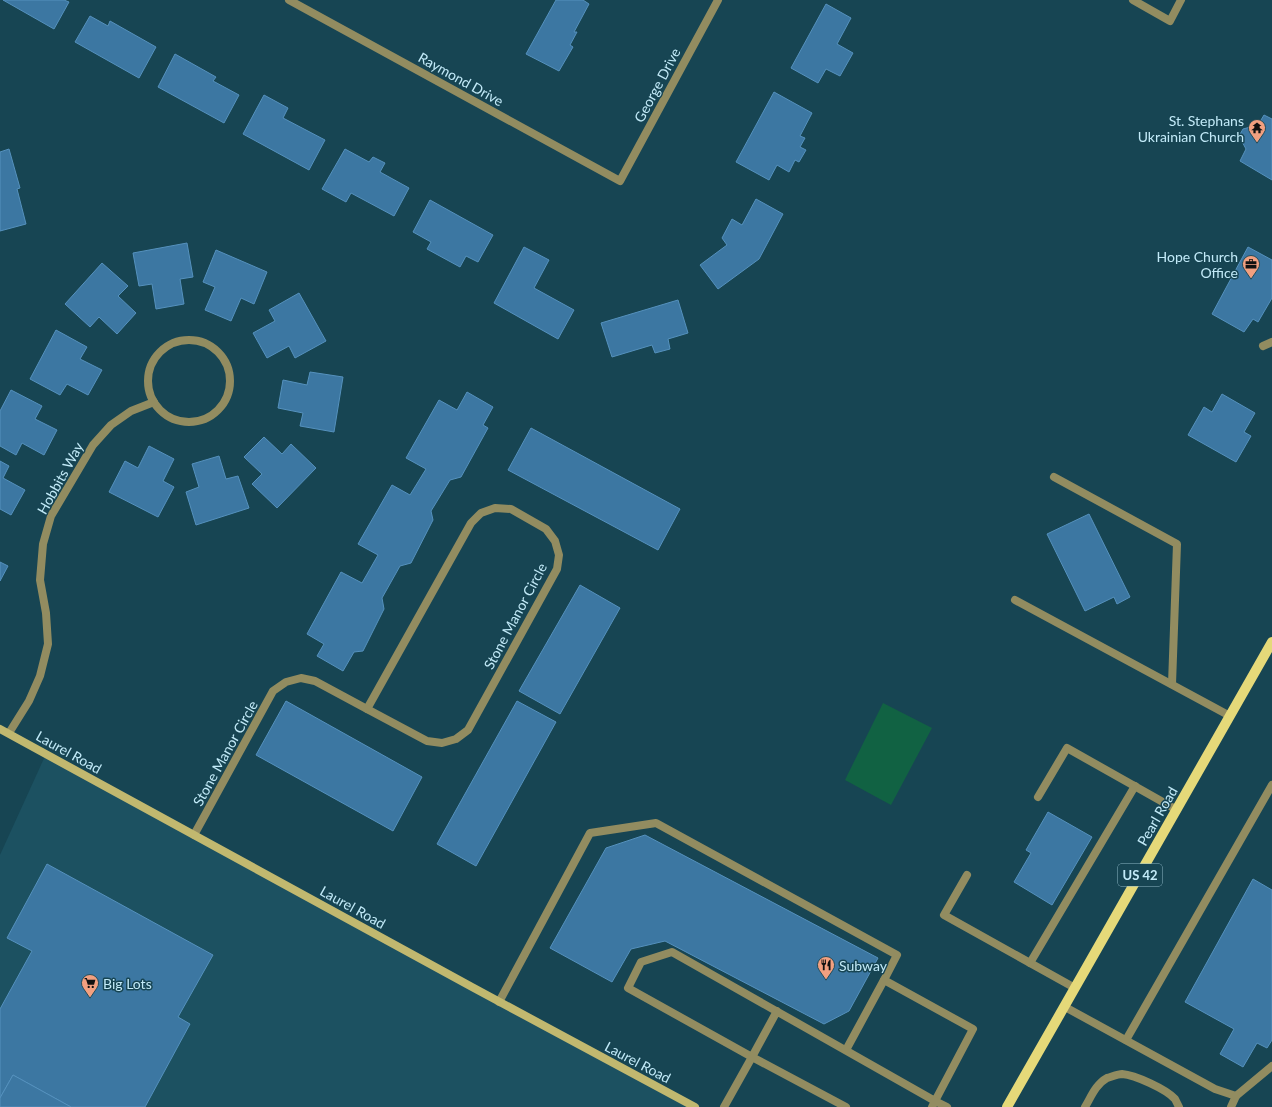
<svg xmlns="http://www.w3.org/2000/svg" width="1272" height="1107" viewBox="0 0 1272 1107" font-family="Lato,sans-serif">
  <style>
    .built { fill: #1c5161 }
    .grass { fill: #116243 }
    .building { fill: #3c77a2; stroke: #5591bd }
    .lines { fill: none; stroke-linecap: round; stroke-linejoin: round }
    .lane { stroke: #928c60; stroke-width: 8 }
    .street { stroke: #928c60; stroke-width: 8 }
    .secondary { stroke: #c1b86f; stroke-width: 8 }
    .primary { stroke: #e5d979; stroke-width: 10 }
    .labels { text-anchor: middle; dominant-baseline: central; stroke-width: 3; stroke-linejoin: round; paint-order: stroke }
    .shield { fill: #174553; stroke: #8fb8c6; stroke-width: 1 }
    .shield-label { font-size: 13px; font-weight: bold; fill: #c2eaf8 }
    .street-label { font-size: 14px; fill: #c2eaf8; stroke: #174553 }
    .poi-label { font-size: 14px; fill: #c2eaf8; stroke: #174553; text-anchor: end }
  </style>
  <rect width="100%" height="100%" fill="#174553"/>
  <!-- built -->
  <polygon class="built" points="46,754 696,1107 0,1107 0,855"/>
  <!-- grass -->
  <polygon class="grass" points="883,703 932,728 891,805 845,780"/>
  <!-- building -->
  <g class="building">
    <polygon points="3,0 64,0 69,2 54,29"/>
    <polygon points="556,0 583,0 589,4 574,32 577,32 570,45 573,47 559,71 526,54"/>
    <polygon points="826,4 851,18 837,44 853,53 840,76 826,69 818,83 791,68"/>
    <polygon points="90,16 108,26 110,21 156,47 139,78 75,42"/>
    <polygon points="175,54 216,77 213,81 239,95 224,123 158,87"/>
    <polygon points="774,92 812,113 800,136 805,138 800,147 806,150 799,162 795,160 789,172 777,165 769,180 736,162"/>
    <polygon points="264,95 288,108 283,118 325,140 309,170 243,134"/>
    <polygon points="1264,115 1272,119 1272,180 1240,161 1246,149 1239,136 1243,129 1258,125"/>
    <polygon points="9,149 20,188 17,189 26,224 0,231 0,152"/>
    <polygon points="345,149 369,162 373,157 385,163 380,172 409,188 394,216 351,193 346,202 322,189"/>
    <polygon points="756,199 783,214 759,259 718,289 700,265 727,245 722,238 732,219 742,225"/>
    <polygon points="430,200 493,235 478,262 466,256 460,267 427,249 431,242 413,232"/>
    <polygon points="187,243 193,277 180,279 184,304 156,309 152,284 139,286 133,253"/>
    <polygon points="524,247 549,260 534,288 574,310 558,339 494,303"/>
    <polygon points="1248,247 1272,260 1272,298 1258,322 1253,319 1244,332 1212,314"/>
    <polygon points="216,250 267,272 254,304 241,298 231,321 205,310 215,287 203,282"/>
    <polygon points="102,263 128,286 118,296 136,313 117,334 99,317 90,327 65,304"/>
    <polygon points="299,293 326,341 295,358 289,346 267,358 253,333 275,321 269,310"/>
    <polygon points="678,300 688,333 668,339 670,349 655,353 652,345 612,357 601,323"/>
    <polygon points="56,330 87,347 80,359 102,370 88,395 67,384 60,395 30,379"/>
    <polygon points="310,372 343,377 334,432 300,426 303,413 278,408 283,380 307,385"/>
    <polygon points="11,390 42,406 35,419 57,430 44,455 22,443 16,455 0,446 0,411"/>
    <polygon points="467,392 493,407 483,425 488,428 461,477 450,480 431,511 433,520 411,563 400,566 382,598 384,609 363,651 354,652 343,671 317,656 324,644 307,634 341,572 362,583 378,555 358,544 392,485 410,495 426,469 406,458 439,400 457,410"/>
    <polygon points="1222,394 1255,413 1244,432 1251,436 1236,462 1188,435 1204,407 1212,412"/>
    <polygon points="531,428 680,509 658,550 508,470"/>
    <polygon points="264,437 282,454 291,444 316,468 277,508 252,484 262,474 244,457"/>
    <polygon points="149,446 174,459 163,481 174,487 158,517 109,492 125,461 138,468"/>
    <polygon points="219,456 226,479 238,476 249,508 196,525 186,492 199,487 192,464"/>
    <polygon points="0,461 9,466 3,478 25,490 11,515 0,509"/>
    <polygon points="1089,514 1130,597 1117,604 1114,597 1085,611 1047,534"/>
    <polygon points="0,562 8,566 0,581"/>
    <polygon points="580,585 620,608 560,714 519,691"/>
    <polygon points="286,701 422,777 393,831 256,755"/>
    <polygon points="517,701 556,722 476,866 437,844"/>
    <polygon points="1048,812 1092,837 1052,905 1014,882 1031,853 1026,850"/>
    <polygon points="645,835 878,958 849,1011 824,1024 665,941 631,949 612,982 550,948 606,848"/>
    <polygon points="47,864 213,955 178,1017 190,1024 145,1107 71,1107 13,1075 0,1098 0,1009 32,951 7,938"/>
    <polygon points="1253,879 1272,890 1272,1040 1267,1048 1257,1043 1243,1067 1220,1054 1234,1029 1185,1002"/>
    <polygon points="13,1075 71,1107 0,1107 0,1098"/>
  </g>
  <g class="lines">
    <!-- lane -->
    <g class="lane">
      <polyline points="1133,0 1170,21 1181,0"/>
      <polyline points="1263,346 1272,342"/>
      <polyline points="1054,477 1177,544 1172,684"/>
      <polyline points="1015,600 1230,716"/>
      <polyline points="1038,797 1067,748 1177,810"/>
      <polyline points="967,875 944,915 1075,988"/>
      <polyline points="1030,963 1135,786"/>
      <polyline points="499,1002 590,833 656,823 897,955 884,980 973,1029 935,1101 672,952 641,962 628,988 752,1057 777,1011"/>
      <polyline points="1065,1007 1215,1089 1236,1096 1231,1107"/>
      <polyline points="1126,1040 1272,785"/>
      <polyline points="846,1050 884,980"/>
      <polyline points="1236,1096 1272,1066"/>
      <polyline points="724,1107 752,1057 846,1107"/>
      <polyline points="932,1107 935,1101 947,1107"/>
      <path d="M 1085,1107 C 1091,1097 1096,1084 1107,1078 C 1111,1077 1118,1074 1122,1074 C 1135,1075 1166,1089 1175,1099 C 1176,1101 1178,1105 1179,1107"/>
    </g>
    <!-- street -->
    <g class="street">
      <polyline points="289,0 620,181 718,0"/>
      <circle cx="189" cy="381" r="41"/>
      <polygon points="495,508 511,509 546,529 555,541 559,555 557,569 468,730 456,739 442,743 427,741 367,709 471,523 481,513"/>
      <polyline points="9,733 29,701 40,676 48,644 46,613 40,580 43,544 51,516 93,445 111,425 131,411 154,402"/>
      <polyline points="194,835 273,691 286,682 301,678 315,681 367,709"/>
    </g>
    <!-- secondary -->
    <polyline class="secondary" points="0,729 472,987 695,1107"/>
    <!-- primary -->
    <polyline class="primary" points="1007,1107 1272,642"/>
  </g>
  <!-- icons -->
  <defs>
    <symbol id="temple-pin" viewBox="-11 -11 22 30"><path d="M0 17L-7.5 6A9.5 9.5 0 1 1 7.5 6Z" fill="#f2a080" stroke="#174553"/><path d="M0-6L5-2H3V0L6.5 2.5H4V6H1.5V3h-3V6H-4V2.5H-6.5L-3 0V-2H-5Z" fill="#111"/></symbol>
    <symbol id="office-pin" viewBox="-11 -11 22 30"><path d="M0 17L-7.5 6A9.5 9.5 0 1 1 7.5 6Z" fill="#f2a080" stroke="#174553"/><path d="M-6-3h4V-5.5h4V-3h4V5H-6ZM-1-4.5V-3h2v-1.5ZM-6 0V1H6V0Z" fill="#111"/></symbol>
    <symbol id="restaurant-pin" viewBox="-11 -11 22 30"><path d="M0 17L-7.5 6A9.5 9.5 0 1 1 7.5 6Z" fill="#f2a080" stroke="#174553"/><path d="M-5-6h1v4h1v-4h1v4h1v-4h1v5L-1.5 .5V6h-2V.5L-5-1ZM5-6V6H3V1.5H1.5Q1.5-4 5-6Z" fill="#111"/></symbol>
    <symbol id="supermarket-pin" viewBox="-11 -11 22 30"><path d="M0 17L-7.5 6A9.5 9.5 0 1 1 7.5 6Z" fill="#f2a080" stroke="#174553"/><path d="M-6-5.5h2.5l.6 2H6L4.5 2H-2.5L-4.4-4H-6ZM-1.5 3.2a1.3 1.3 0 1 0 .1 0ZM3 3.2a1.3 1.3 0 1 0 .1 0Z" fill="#111"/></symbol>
  </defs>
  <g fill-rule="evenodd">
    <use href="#temple-pin" x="1247" y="118" width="20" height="27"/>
    <use href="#office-pin" x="1241" y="254" width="20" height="27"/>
    <use href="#restaurant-pin" x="816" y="955" width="20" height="27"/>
    <use href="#supermarket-pin" x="80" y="973" width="20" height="27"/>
  </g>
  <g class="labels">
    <!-- shield labels -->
    <rect class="shield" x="1118" y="864" width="44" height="22" rx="3"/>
    <g class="shield-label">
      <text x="1140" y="875">US 42</text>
    </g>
    <!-- street labels -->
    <g class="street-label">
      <text transform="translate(461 79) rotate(29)">Raymond Drive</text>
      <text transform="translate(657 85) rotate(-62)">George Drive</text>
      <text transform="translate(60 478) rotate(-61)">Hobbits Way</text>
      <text transform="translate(515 616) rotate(-62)">Stone Manor Circle</text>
      <text transform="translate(69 752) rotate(29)">Laurel Road</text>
      <text transform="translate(225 753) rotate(-61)">Stone Manor Circle</text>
      <text transform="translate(1157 816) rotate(-60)">Pearl Road</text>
      <text transform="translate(353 907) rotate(29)">Laurel Road</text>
      <text transform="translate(638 1062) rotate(28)">Laurel Road</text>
    </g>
    <!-- poi labels -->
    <g class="poi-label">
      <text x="1244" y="120">St. Stephans<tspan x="1244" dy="16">Ukrainian Church</tspan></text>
      <text x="1238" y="256">Hope Church<tspan x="1238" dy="16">Office</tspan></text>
      <text x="839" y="965" text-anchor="start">Subway</text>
      <text x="103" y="983" text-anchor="start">Big Lots</text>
    </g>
  </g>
</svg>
